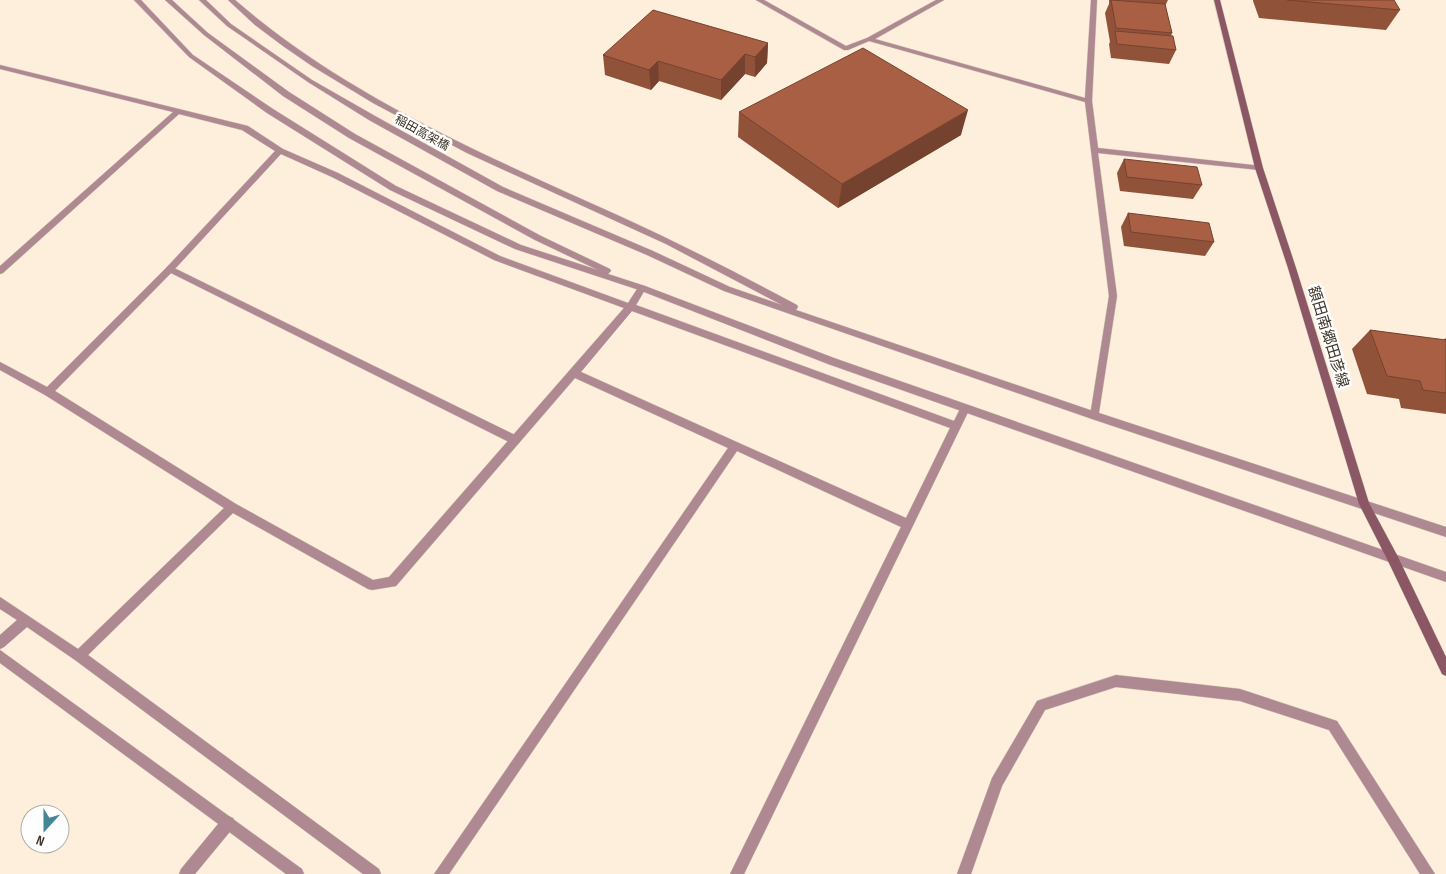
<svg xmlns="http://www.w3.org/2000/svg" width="1446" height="874" viewBox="0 0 1446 874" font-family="'Sofia Sans Condensed','Noto Sans JP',sans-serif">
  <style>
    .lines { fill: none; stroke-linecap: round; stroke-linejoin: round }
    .service-casing { stroke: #dacdbb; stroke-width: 1 }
    .minor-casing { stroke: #dacdbb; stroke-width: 1 }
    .tertiary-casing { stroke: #dacdbb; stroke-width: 1 }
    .secondary-casing { stroke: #dacdbb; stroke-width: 1 }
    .service { fill: #ae8992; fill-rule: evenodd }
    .minor { fill: #ae8992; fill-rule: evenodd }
    .tertiary { fill: #ae8992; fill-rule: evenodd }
    .secondary { fill: #8b5765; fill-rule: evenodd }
    .wall { fill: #91523a }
    .shaded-wall { fill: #764230 }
    .building { fill: #a95f44; stroke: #764230 }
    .labels { text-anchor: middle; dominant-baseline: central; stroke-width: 5; stroke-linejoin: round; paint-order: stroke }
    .far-street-label { font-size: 12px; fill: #3d3427; stroke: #fefefe }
    .street-label { font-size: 15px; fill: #3d3427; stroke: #fefefe }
  </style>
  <rect width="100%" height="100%" fill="#fdefdb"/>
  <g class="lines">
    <defs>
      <g id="service">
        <polygon points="170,266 519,437 520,440 519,443 511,443 167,271 166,269 167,267"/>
        <polygon points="1116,675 1240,689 1337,721 1435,874 1420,874 1329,730 1240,701 1116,687 1045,710 1002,786 971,874 957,874 992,778 1037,701"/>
        <polygon points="228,816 233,818 235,823 233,828 195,874 179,874 181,869 223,818"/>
      </g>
      <g id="minor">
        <polygon points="756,0 764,0 846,46 867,38 936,0 944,0 875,39 1085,98 1091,0 1097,0 1092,101 1098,148 1262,166 1262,170 1259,170 1098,153 1117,296 1098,419 1092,419 1090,416 1109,296 1085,102 869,41 848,50 844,50"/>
        <path d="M 0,65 L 248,126 L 283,149 L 338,173 L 500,256 L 628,303 L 639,286 L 645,286 L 646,288 L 636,305 L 954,421 L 962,405 L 968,405 L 970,408 L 744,874 L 730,874 L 901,527 L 737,451 L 449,874 L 434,874 L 728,448 L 575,378 L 396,586 L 372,590 L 368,589 L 233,513 L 88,655 L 379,869 L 381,874 L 363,874 L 75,660 L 27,627 L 4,647 L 0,649 L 0,635 L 17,620 L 0,609 L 0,597 L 78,649 L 224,508 L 45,395 L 0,370 L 0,362 L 47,387 L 167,267 L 275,151 L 242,130 L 179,114 L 3,273 L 0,274 L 0,266 L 173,112 L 0,69 ZM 281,154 L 332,177 L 494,260 L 624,308 L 389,577 L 373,580 L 236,504 L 55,391 L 173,271 ZM 632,311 L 950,428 L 906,518 L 581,372 Z"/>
        <polygon points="0,650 302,869 304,874 286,874 0,663"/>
      </g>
      <g id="tertiary">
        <polygon points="134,0 141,0 193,55 273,109 396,186 521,245 598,270 535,240 349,138 283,96 204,35 165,0 172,0 208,33 289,92 355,134 541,236 610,269 611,271 608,274 645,286 834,358 1446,572 1446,582 828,364 639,290 515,249 390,190 267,113 189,57"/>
        <path d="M 199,0 L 206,0 L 231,24 L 312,80 L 375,116 L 503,187 L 653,251 L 730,287 L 782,305 L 666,244 L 467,153 L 373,103 L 312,66 L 283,46 L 255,25 L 228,0 L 235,0 C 346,96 482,154 615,214 C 677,242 737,273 797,305 L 798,307 L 796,310 L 1096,412 L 1446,527 L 1446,537 L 1092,419 L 724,291 L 647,255 L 497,191 L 369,120 L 308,82 L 227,26 Z"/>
      </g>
      <polygon id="secondary" points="1214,0 1220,0 1263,168 1296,268 1369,503 1397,555 1446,657 1446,676 1442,674 1389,563 1359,504 1288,268 1255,168"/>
    </defs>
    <!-- service casing -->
    <use href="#service" class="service-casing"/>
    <!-- minor casing -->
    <use href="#minor" class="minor-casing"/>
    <!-- tertiary casing -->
    <use href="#tertiary" class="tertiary-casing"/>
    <!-- secondary casing -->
    <use href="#secondary" class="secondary-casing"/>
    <!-- service -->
    <use href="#service" class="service"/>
    <!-- minor -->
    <use href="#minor" class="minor"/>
    <!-- tertiary -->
    <use href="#tertiary" class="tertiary"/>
    <!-- secondary -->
    <use href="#secondary" class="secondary"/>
  </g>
  <!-- wall -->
  <g class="wall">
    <polygon points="1109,0 1168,0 1165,6 1172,33 1171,36 1176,50 1169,64 1111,58 1109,44 1110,42 1105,13 1109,4"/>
    <polygon points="1253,0 1394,0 1400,10 1386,30 1259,18 1253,1"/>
    <polygon points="768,43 767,63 755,77 745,74 721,100 659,81 651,90 605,75 603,55"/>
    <polygon points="739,112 961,135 838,208 738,137"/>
    <polygon points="1124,159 1202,185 1193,199 1120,191 1117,173"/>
    <polygon points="1128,213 1214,242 1205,256 1124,246 1121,227"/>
    <polygon points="1370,330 1443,340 1446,338 1446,414 1401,408 1399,399 1367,394 1352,349"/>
  </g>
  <!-- shaded-wall -->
  <g class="shaded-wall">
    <polygon points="768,43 767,63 755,77 755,57"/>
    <polygon points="745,54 745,74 721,100 721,80"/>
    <polygon points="658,61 659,81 651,90 649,70"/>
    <polygon points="968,110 961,135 838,208 842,184"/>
  </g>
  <!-- building -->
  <g class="building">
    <polygon points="1111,0 1165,4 1172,33 1116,28"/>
    <polygon points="1287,0 1394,0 1400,10"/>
    <polygon points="653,10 768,43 755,57 745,54 721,80 658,61 649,70 603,55"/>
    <polygon points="1115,31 1173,36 1176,50 1117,44"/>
    <polygon points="863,48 968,110 842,184 739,112"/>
    <polygon points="1124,159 1197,167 1202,185 1127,177"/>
    <polygon points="1128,213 1209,223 1214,242 1131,232"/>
    <polygon points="1370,330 1446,340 1446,393 1423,390 1420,381 1387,376"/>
  </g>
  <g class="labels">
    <!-- far-street labels -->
    <g class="far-street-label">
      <text transform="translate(422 133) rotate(29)">稲田高架橋</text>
    </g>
    <!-- street labels -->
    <g class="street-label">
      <text transform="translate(1328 337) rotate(73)">額田南郷田彦線</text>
    </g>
  </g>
  <!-- north arrow -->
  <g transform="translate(45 829) rotate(201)"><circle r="24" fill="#fefefe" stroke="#b1ada8"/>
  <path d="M0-4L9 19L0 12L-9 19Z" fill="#438696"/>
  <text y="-8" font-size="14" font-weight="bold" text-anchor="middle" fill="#3d3427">N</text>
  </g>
</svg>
